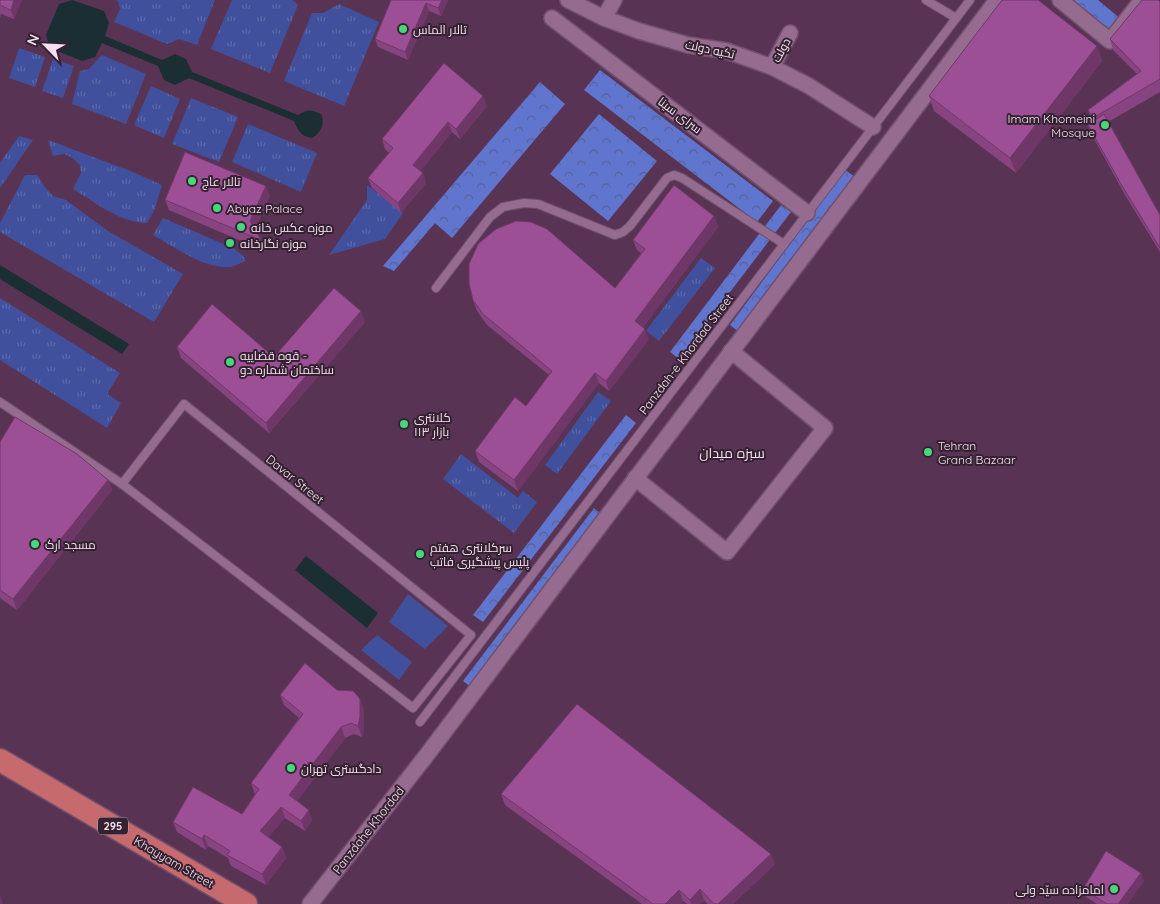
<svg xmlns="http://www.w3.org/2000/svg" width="1160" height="904" viewBox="0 0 1160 904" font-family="Quicksand,Cairo,sans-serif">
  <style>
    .grass { fill: url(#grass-tufts) }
    .forest { fill: url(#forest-crowns) }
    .green { fill: #40509c }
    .water { fill: #1a2e33 }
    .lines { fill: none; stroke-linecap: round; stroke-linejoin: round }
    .lane-casing { stroke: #71506d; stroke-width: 10 }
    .street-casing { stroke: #71506d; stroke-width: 18 }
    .primary-casing { stroke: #71506d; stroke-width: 25 }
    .lane { stroke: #966b90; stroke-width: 8 }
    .street { stroke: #966b90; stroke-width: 15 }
    .primary { stroke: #c66a6d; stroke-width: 22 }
    .wall { fill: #874480 }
    .shaded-wall { fill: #6e3768 }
    .building { fill: #9d4f95; stroke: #6e3768 }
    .poi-dot { fill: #45d77a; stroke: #342231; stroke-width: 2 }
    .labels { text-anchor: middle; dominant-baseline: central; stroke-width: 4; stroke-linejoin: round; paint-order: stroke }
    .shield { fill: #342231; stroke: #bca6b9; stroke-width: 1 }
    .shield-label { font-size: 11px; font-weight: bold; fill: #f7dff3 }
    .poi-label { font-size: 12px; fill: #f7dff3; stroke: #342231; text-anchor: start }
    .street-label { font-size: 12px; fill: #f7dff3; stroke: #342231 }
    .neighbourhood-label { font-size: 14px; fill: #f7dff3; stroke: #342231 }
  </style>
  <defs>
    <pattern id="grass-tufts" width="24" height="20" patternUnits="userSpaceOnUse" patternTransform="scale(1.25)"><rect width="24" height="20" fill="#40509c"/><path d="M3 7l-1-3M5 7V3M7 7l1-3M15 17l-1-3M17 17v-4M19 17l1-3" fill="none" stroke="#5c69aa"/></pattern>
    <pattern id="forest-crowns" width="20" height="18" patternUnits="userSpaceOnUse" patternTransform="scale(1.25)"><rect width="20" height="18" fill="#6075ce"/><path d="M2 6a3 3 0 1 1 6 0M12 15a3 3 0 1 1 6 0" fill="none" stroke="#576199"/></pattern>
  </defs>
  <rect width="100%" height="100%" fill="#593354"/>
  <!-- grass -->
  <g class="grass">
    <polygon points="116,0 215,0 197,45 179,39 167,44 114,22 120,9 118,1"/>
    <polygon points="232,0 292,0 298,5 270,73 211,49"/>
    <polygon points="339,4 379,22 344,106 284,81 312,13 323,13"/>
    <polygon points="19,48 45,57 35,87 9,78"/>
    <polygon points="102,55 146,74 126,124 72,104 80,71 89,69"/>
    <polygon points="53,59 74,66 63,98 42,91"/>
    <polygon points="151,86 180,99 164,138 134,125"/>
    <polygon points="191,98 238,117 219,162 172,144"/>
    <polygon points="248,124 317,153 301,192 232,162"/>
    <polygon points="19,136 33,140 0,188 0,163"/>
    <path d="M 48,140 L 133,172 L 162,185 L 154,211 L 147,223 C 120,223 95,202 73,189 L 81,173 L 80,165 L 71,157 L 64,154 L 53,156 Z"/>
    <polygon points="25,175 37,175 44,186 53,196 66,200 108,231 183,274 154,322 0,232 0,223"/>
    <polygon points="367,185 403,213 385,239 329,255 367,200"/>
    <path d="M 163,218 L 235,249 L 243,256 L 246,261 C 240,263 234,267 228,267 C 204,269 173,246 153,235 Z"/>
    <polygon points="701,258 715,268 659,341 646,331"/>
    <polygon points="0,298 120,373 107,394 121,403 107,428 0,360"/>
    <polygon points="598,392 611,401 557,474 545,465"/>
    <polygon points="461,454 518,498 523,491 537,502 514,533 443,479"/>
  </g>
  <!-- forest -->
  <g class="forest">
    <polygon points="1064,0 1098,0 1122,20 1108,36"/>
    <polygon points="600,70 773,201 757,222 584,90"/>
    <polygon points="540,82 565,104 452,238 435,223 394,271 383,266"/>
    <polygon points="599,114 657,161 608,221 550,174"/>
    <polygon points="845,170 854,176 739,332 730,325"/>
    <polygon points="781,205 791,212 679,359 670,352"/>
    <polygon points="626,415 636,423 483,622 473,615"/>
    <polygon points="594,508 601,514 471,687 463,681"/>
  </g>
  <!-- green -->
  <g class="green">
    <polygon points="408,594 448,626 425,649 389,622"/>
    <polygon points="377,635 412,662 399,680 361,650"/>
  </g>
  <!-- water -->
  <g class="water">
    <path d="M 72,0 L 104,11 L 109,23 L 105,36 L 162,60 L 175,54 L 186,59 L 192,72 L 298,115 C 307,109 313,109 322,115 C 324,126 321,132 312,138 C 301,136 298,131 294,121 L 189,78 L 175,85 L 164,80 L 158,66 L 102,43 L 95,57 L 82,61 L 50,48 L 46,35 L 59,4 Z"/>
    <polygon points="0,265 129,344 122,354 0,279"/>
    <polygon points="306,556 378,613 367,628 295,570"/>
  </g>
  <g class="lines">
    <defs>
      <g id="lane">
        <polyline points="926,0 956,18"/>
        <polyline points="436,288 490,217 503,207 524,203 538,204 615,235 623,232 630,226 667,178 674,175 682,178 784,244"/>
        <polyline points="0,402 122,484 413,708 471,635"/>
        <polyline points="122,484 184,404 471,635"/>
        <polyline points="420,722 970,0"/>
      </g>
      <g id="street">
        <polyline points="568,0 604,18 639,31 688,45 727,51 772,67 809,86 873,127"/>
        <polyline points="1060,0 1110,41 1142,0"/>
        <polyline points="552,18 807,213"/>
        <polyline points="604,18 614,0"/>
        <polyline points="772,67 790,33"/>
        <polyline points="635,478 727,552 825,428 731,351"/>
        <polyline points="310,904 426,756 997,0"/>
      </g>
      <polyline id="primary" points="0,760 246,904"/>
    </defs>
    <!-- lane casing -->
    <use href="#lane" class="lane-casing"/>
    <!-- street casing -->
    <use href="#street" class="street-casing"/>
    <!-- primary casing -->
    <use href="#primary" class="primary-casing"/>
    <!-- lane -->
    <use href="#lane" class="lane"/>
    <!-- street -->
    <use href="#street" class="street"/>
    <!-- primary -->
    <use href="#primary" class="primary"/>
  </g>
  <!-- wall -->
  <g class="wall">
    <polygon points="0,0 22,0 14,19 1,14 0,18"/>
    <polygon points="391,0 448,0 441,16 429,11 408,60 378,47 375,39"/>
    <polygon points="1160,2 1160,92 1108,122 1160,215 1160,252 1125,195 1092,135 1088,125 1092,121 1088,110 1137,74 1113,50 1110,39"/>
    <polygon points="1097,46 1102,61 1016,173 934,111 929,96"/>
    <polygon points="487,106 460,139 452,132 420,171 423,173 426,183 401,213 372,188 368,178 389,153 385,149 382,139"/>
    <polygon points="270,196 255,229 261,240 265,251 169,210 165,200"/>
    <polygon points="714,216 718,227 643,327 649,339 609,391 599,383 518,491 479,462 475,451 526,406 549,375 487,325 477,311 473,300 615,288 641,253 637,250 633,240"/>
    <polygon points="365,322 269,433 181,358 177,347 274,357"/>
    <polygon points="0,442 108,480 112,490 17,610 0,598"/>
    <polygon points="337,690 360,699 364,710 364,728 362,737 354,734 345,738 297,801 312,820 305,831 285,818 268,837 282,847 286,858 266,885 231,866 228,858 208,846 206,850 177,832 173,822 242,814 255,794 251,783 299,718 284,705 280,695"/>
    <polygon points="501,794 775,864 733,904 708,904 704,900 700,904 687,904 683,901 680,904 642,904 505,805"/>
    <polygon points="1144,881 1127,904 1097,904 1086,897 1083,889"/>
  </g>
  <!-- shaded-wall -->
  <g class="shaded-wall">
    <polygon points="14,0 22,0 14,19 11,10"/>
    <polygon points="442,0 448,0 441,16 438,8"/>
    <polygon points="426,3 429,11 408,60 405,52"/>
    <polygon points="1097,46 1102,61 1016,173 1010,158"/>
    <polygon points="483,96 487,106 460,139 456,129"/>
    <polygon points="448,122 452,132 417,175 413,165"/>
    <polygon points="423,173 426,183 401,213 398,203"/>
    <polygon points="266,186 270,196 254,231 250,221"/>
    <polygon points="714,216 718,227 639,332 635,321"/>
    <polygon points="361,311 365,322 269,433 266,423"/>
    <polygon points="645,329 649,339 609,391 606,381"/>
    <polygon points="595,373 599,383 518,491 514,480"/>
    <polygon points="108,480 112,490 17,610 13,599"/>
    <polygon points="360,699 364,710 364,728 362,737 358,726"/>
    <polygon points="341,727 345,738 293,806 289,795"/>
    <polygon points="281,807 285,818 264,842 260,831"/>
    <polygon points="309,810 312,820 305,831 301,821"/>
    <polygon points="204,835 208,846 206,850 202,839"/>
    <polygon points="282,847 286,858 266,885 262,874"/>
    <polygon points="771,854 775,864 733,904 718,904"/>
    <polygon points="1141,873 1144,881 1127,904 1118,904"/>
    <polygon points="700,889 704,900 700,904 691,904 690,900"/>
    <polygon points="679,890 683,901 680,904 665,904"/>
    <polygon points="0,895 3,904 0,904"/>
  </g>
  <!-- building -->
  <g class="building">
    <polygon points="0,0 14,0 11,10 0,5"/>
    <polygon points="391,0 442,0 438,8 426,3 405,52 375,39"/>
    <polygon points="1002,0 1038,0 1097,46 1010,158 929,96"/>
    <polygon points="1142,0 1158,0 1160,2 1160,79 1093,118 1088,110 1141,71 1110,39"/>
    <polygon points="444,63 483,96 456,129 448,122 413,165 423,173 398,203 368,178 393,148 382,139"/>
    <polygon points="1104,114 1160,215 1160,248 1121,184 1088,125"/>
    <polygon points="185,152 266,186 250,221 261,240 165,200"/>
    <polygon points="674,185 714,216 635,321 645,329 606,381 595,373 514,480 475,451 515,397 526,406 552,371 483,314 473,300 469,283 469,264 478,244 496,229 516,221 531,222 547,229 615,288 645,249 633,240"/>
    <polygon points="334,288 361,311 266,423 177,347 212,304 274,357"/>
    <polygon points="15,417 77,454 108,480 13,599 0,590 0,442"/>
    <polygon points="305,663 337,690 353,691 356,694 360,699 360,717 358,726 351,723 341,727 289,795 309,810 301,821 281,807 260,831 282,847 262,874 227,855 230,851 204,835 202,839 173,822 193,787 242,814 259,789 251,783 303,714 280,695"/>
    <polygon points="577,704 771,854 718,904 714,904 700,889 690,900 679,890 665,904 653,904 501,794"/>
    <polygon points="1106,851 1141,873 1118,904 1107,904 1083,889"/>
  </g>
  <!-- markers -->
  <g class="poi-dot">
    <circle cx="403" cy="29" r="5"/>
    <circle cx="1105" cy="125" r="5"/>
    <circle cx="192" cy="181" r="5"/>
    <circle cx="217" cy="208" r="5"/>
    <circle cx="241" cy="227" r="5"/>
    <circle cx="230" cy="243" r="5"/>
    <circle cx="230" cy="362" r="5"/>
    <circle cx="404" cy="424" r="5"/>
    <circle cx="928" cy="452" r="5"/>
    <circle cx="35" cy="544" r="5"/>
    <circle cx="420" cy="554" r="5"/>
    <circle cx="291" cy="768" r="5"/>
    <circle cx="1114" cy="889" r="5"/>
  </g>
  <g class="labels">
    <!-- shield labels -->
    <rect class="shield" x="98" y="817.5" width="30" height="17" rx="4"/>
    <g class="shield-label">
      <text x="113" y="826">295</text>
    </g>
    <!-- poi labels -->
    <g class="poi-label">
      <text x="413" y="29">تالار الماس</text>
      <text x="1095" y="118" text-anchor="end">Imam Khomeini<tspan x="1095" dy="14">Mosque</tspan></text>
      <text x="202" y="181">تالار عاج</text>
      <text x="227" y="208">Abyaz Palace</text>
      <text x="251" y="227">موزه عکس خانه</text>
      <text x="240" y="243">موزه نگارخانه</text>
      <text x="240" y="355">قوه قضاییه -<tspan x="240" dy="14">ساختمان شماره دو</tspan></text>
      <text x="414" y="417">کلانتری<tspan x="414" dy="14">۱۱۳ بازار</tspan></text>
      <text x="938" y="445">Tehran<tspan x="938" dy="14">Grand Bazaar</tspan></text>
      <text x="45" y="544">مسجد ارک</text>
      <text x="430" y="547">سرکلانتری هفتم<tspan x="430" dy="14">پلیس پیشگیری فاتب</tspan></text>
      <text x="301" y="768">دادگستری تهران</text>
      <text x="1104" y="889" text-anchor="end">امامزاده سیّد ولی</text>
    </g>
    <!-- street labels -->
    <g class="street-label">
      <text transform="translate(710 49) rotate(12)">تکیه دولت</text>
      <text transform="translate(781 50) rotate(-62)">دولت</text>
      <text transform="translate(680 115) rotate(37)">سرای سینا</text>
      <text transform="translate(686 354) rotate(-53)">Panzdah-e Khordad Street</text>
      <text transform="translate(295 479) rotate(39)">Davar Street</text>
      <text transform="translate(368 830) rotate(-52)">Panzdahe Khordad</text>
      <text transform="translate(174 862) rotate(30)">Khayyam Street</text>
    </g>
    <!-- neighbourhood labels -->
    <g class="neighbourhood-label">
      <text x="732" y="453">سبزه میدان</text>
    </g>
  </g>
  <!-- north arrow -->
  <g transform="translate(45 45) rotate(294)" stroke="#342231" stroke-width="4" paint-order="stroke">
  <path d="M0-4L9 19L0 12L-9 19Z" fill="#f7dff3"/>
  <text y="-8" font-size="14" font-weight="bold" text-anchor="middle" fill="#f7dff3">N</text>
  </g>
</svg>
